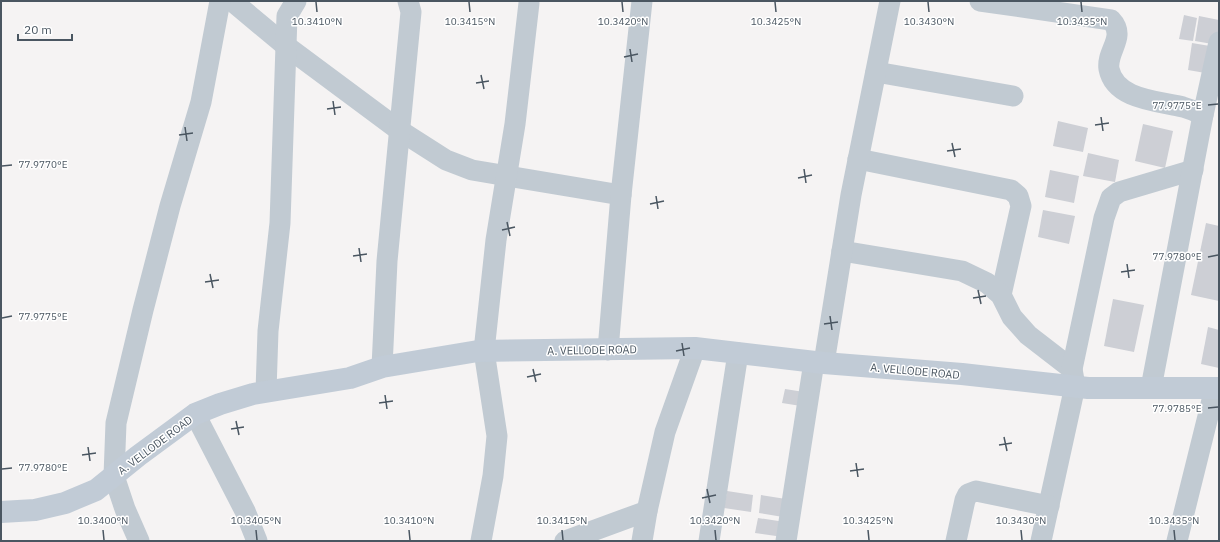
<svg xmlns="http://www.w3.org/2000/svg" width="1220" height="542" viewBox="0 0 1220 542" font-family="'IBM Plex Sans',sans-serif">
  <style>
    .building { fill: #cdcfd5 }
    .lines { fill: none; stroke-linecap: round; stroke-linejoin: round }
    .street { stroke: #c1cad2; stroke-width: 21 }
    .secondary { stroke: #c1cbd6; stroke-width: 22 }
    .ticks { fill: none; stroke: #4a5661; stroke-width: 1.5 }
    .labels { text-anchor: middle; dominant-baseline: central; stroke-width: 3; stroke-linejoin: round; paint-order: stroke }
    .street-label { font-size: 11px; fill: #4a5661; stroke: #fff }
    .ticks-label { font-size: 10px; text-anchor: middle; fill: #4a5661; stroke: #fff; stroke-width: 3; stroke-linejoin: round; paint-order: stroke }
  </style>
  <rect width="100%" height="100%" fill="#f5f3f3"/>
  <!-- building -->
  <g class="building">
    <polygon points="1184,15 1197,18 1193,41 1179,39"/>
    <polygon points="1199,16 1219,20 1218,45 1195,41"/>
    <polygon points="1192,43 1216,47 1211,74 1188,70"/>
    <polygon points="1058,121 1088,128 1083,152 1053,146"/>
    <polygon points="1143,124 1173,131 1165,168 1135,161"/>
    <polygon points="1088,153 1119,160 1115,182 1083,176"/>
    <polygon points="1050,170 1079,176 1074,203 1045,197"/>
    <polygon points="1043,210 1075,216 1069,244 1038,237"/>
    <polygon points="1206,223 1219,226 1219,301 1191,295"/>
    <polygon points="1113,299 1144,305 1134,352 1104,346"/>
    <polygon points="1208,327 1219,330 1219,368 1201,364"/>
    <polygon points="785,389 804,392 801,406 782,403"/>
    <polygon points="727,491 753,495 751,512 724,508"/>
    <polygon points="761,495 786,499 783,517 759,513"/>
    <polygon points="758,518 785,522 783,537 755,533"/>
  </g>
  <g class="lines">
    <!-- street -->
    <g class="street">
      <polyline points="232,1 286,46 399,130 446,160 472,170 621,195"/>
      <path d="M 980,1 L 1111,20 C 1127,37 1106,51 1109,69 C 1115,100 1159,101 1183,107 C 1190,109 1197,112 1203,115"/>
      <polyline points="876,72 1013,96"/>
      <polyline points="858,159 1011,190 1018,196 1021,206 1001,295"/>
      <polyline points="842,251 962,271 987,283 1001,295 1012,317 1028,335 1072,369 1075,386 1041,541"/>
      <polyline points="608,350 621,195 642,1"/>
      <polyline points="824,363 851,195 890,1"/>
      <polyline points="382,367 387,261 411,12 408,1"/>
      <polyline points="1072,369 1104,218 1111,198 1119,192 1193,170"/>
      <polyline points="1151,388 1203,115 1219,42"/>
      <polyline points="266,391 268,331 280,223 287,16 296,1"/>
      <polyline points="195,414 245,511 257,541"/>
      <polyline points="139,541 125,509 114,476 116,423 143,310 170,206 201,102 220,1"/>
      <polyline points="481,541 493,476 497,436 484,351 496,240 515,124 529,3"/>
      <polyline points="565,541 647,511"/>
      <polyline points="642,541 647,511 665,432 695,348"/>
      <polyline points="709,541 738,353"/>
      <polyline points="786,541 814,362"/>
      <polyline points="956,541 965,500 968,494 976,491 1049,506"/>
      <polyline points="1177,541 1215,388"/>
    </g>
    <!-- secondary -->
    <polyline class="secondary" points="1,512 35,510 65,503 96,490 138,456 195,414 220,404 253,394 350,378 382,367 478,351 695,348 824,363 962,374 1088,388 1219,388"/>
  </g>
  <!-- ticks -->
  <path class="ticks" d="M 316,2 L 317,12M 469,2 L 470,12M 622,2 L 623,12M 775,2 L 776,12M 928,2 L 929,12M 1081,2 L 1082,12M 630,49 L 632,62M 624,57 L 638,54M 481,75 L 484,89M 476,83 L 489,81M 333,101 L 335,115M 1208,105 L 1218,104M 327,109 L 341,107M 1101,117 L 1103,131M 1095,125 L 1109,123M 185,127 L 187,141M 179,135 L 193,133M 952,143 L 955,157M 947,151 L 961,149M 2,166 L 12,165M 804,169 L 806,183M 798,178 L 812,175M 656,196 L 658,209M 650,204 L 664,201M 507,222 L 510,236M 502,230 L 515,227M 359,248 L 361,262M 353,256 L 367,254M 1208,257 L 1218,255M 1127,264 L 1129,278M 1121,272 L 1135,270M 210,274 L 213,288M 205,282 L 219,280M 978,290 L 981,304M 973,298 L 986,296M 830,316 L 832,330M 2,318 L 12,316M 824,324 L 838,322M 682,343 L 684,356M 676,351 L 690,348M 533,369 L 536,382M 527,377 L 541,374M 385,395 L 387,409M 379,403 L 393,401M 1208,408 L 1218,407M 236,421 L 239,435M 231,429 L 244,427M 1004,437 L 1007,451M 999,445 L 1012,443M 88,447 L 90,461M 82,455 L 96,453M 856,463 L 858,477M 2,469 L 12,468M 850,471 L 864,469M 707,489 L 710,503M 702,498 L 716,495M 103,530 L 104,540M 256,530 L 257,540M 409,530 L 410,540M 562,530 L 563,540M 715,530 L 716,540M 868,530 L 869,540M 1021,530 L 1022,540M 1174,530 L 1175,540"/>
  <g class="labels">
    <!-- street labels -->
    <g class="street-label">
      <text transform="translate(592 350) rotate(-1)">A. VELLODE ROAD</text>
      <text transform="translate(915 371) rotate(5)">A. VELLODE ROAD</text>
      <text transform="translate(155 445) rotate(-37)">A. VELLODE ROAD</text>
    </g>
  </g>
  <g class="ticks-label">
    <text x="317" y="25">10.3410°N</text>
    <text x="470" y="25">10.3415°N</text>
    <text x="623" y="25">10.3420°N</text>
    <text x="776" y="25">10.3425°N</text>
    <text x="929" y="25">10.3430°N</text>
    <text x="1082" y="25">10.3435°N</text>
    <text x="1177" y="109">77.9775°E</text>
    <text x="43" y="168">77.9770°E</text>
    <text x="1177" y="260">77.9780°E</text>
    <text x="43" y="320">77.9775°E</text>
    <text x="1177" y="412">77.9785°E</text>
    <text x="43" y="471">77.9780°E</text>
    <text x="103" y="524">10.3400°N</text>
    <text x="256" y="524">10.3405°N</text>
    <text x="409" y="524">10.3410°N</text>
    <text x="562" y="524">10.3415°N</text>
    <text x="715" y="524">10.3420°N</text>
    <text x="868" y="524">10.3425°N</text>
    <text x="1021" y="524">10.3430°N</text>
    <text x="1174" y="524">10.3435°N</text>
  </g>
  <!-- border -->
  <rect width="1220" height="542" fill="none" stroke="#4a5661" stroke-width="4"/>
  <!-- scale -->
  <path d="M18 34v6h54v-6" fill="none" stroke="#4a5661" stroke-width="2"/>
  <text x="24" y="34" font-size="12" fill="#4a5661" stroke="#ffffff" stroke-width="3" paint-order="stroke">20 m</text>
</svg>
